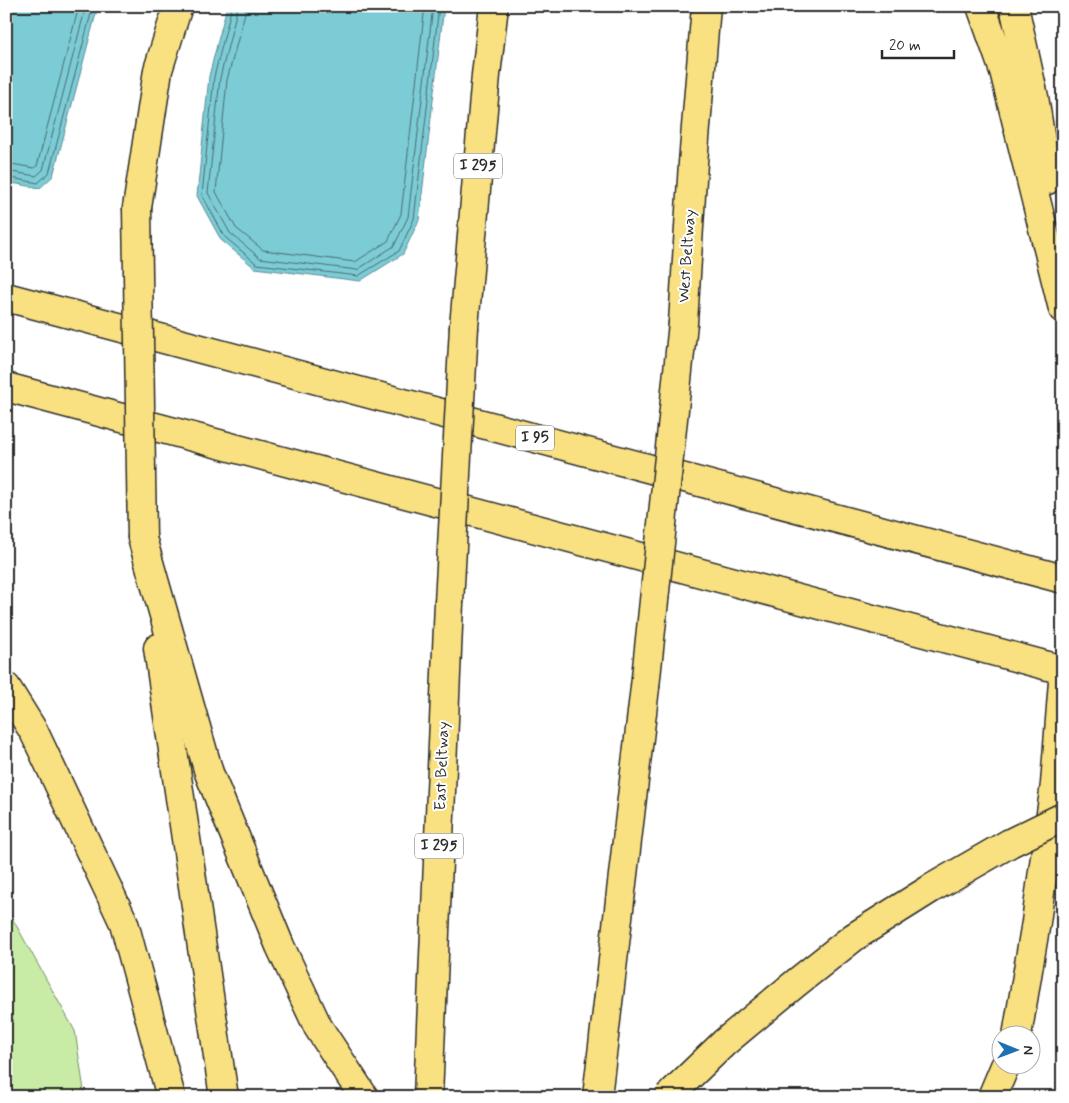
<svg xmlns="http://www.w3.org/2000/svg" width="1069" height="1103" viewBox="0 0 1069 1103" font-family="Mynerve,sans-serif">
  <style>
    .green { fill: #c8eca5; stroke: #7a8c68 }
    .water { fill: #7bccd6; stroke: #5b8c92 }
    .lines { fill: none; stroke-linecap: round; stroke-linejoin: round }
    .shore { stroke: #4b6b6f; stroke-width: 1 }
    .highway-casing { stroke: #2b2b2b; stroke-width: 31 }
    .highway { stroke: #f9e181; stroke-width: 28 }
    .highway-bridge-casing { stroke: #2b2b2b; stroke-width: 31; stroke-linecap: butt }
    .highway-bridge { stroke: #f9e181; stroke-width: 28 }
    .labels { text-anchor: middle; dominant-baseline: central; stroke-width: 4; stroke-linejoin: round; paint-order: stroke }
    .shield { fill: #fff; stroke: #6b6b6b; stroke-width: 1 }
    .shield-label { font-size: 15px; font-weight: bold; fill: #2b2b2b }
    .street-label { font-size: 16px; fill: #2b2b2b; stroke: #fff }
  </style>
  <rect width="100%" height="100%" fill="#fff"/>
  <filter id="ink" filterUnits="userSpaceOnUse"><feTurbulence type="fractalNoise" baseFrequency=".02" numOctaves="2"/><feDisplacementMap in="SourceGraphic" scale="10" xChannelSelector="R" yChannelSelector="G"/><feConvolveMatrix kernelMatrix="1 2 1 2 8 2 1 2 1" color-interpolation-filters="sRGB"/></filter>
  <g filter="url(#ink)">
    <!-- green -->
    <polygon class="green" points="6,907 75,1031 85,1097 6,1097"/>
    <!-- water -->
    <g class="water">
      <polygon points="6,6 98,6 53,176 40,188 6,182"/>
      <polygon points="227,6 444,6 419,220 403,254 360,281 255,268 221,240 197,196 209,76"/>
    </g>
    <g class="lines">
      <!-- shore -->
      <g class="shore">
        <polyline points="232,6 214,77 202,195 225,237 257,264 358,276 399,251 414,219 439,6"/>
        <polyline points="238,6 220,78 208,193 230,233 260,258 357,270 394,246 408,217 433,6"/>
        <polyline points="246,6 245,13 227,80 216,192 236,228 263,250 355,262 388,241 401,214 425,6"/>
        <polyline points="6,163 34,168 37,166 79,6"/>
        <polyline points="6,171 36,176 43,170 86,6"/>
        <polyline points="6,177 38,183 49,173 93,6"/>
      </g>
      <defs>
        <g id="highway">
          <polyline points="981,6 1004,71 1063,309"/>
          <polyline points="1014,6 1034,97 1047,180"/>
          <polyline points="137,208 158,70 178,6"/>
          <polyline points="6,297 1063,579"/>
          <polyline points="683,323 693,163 706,6"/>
          <polyline points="464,327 486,75 494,6"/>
          <polyline points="6,387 1063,670"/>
          <polyline points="142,538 209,773 280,946 318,1027 364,1097"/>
          <polyline points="158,648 224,1097"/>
          <polyline points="6,687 34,732 124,923 171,1097"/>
          <polyline points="1017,1036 1036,922 1055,784 1063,681"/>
          <polyline points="428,1097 449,603"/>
          <polyline points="597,1097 645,687"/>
          <polyline points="992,1097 1005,1066"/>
        </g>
      </defs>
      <!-- highway casing -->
      <use href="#highway" class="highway-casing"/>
      <!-- highway -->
      <use href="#highway" class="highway"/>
      <defs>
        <g id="highway-bridge">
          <polyline points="137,208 142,538"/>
          <polyline points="449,603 464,327"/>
          <polyline points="645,687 683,323"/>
          <polyline points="668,1097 725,1042 796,983 854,937 932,888 1010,843 1063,817"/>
        </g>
      </defs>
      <!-- highway-bridge casing -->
      <use href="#highway-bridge" class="highway-bridge-casing"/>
      <!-- highway-bridge -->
      <use href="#highway-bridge" class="highway-bridge"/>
    </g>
  </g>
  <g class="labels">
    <!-- shield labels -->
    <g class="shield">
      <rect x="454" y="153.5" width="48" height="25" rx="4"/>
      <rect x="516" y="425.5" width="38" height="25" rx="4"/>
      <rect x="415" y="833.5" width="48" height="25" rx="4"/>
    </g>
    <g class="shield-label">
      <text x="478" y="166">I 295</text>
      <text x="535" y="438">I 95</text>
      <text x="439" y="846">I 295</text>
    </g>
    <!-- street labels -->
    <g class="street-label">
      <text transform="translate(687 256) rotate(-86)">West Beltway</text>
      <text transform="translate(442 766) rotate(-88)">East Beltway</text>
    </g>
  </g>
  <!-- margin -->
  <rect width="1069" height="1103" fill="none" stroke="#fff" stroke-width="25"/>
  <rect x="12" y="12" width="1044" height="1078" fill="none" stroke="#2b2b2b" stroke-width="2" filter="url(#ink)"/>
  <!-- north arrow -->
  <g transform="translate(1016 1050) rotate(91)"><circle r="24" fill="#ffffff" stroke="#aaaaaa"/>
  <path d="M0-4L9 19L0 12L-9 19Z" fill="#1f6fb2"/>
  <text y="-8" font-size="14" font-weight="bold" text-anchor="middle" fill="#2b2b2b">N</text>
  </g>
  <!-- scale -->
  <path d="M882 50v8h72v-8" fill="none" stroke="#2b2b2b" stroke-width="2.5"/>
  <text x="889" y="50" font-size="15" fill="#2b2b2b" stroke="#ffffff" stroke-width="4" paint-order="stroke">20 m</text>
</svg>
